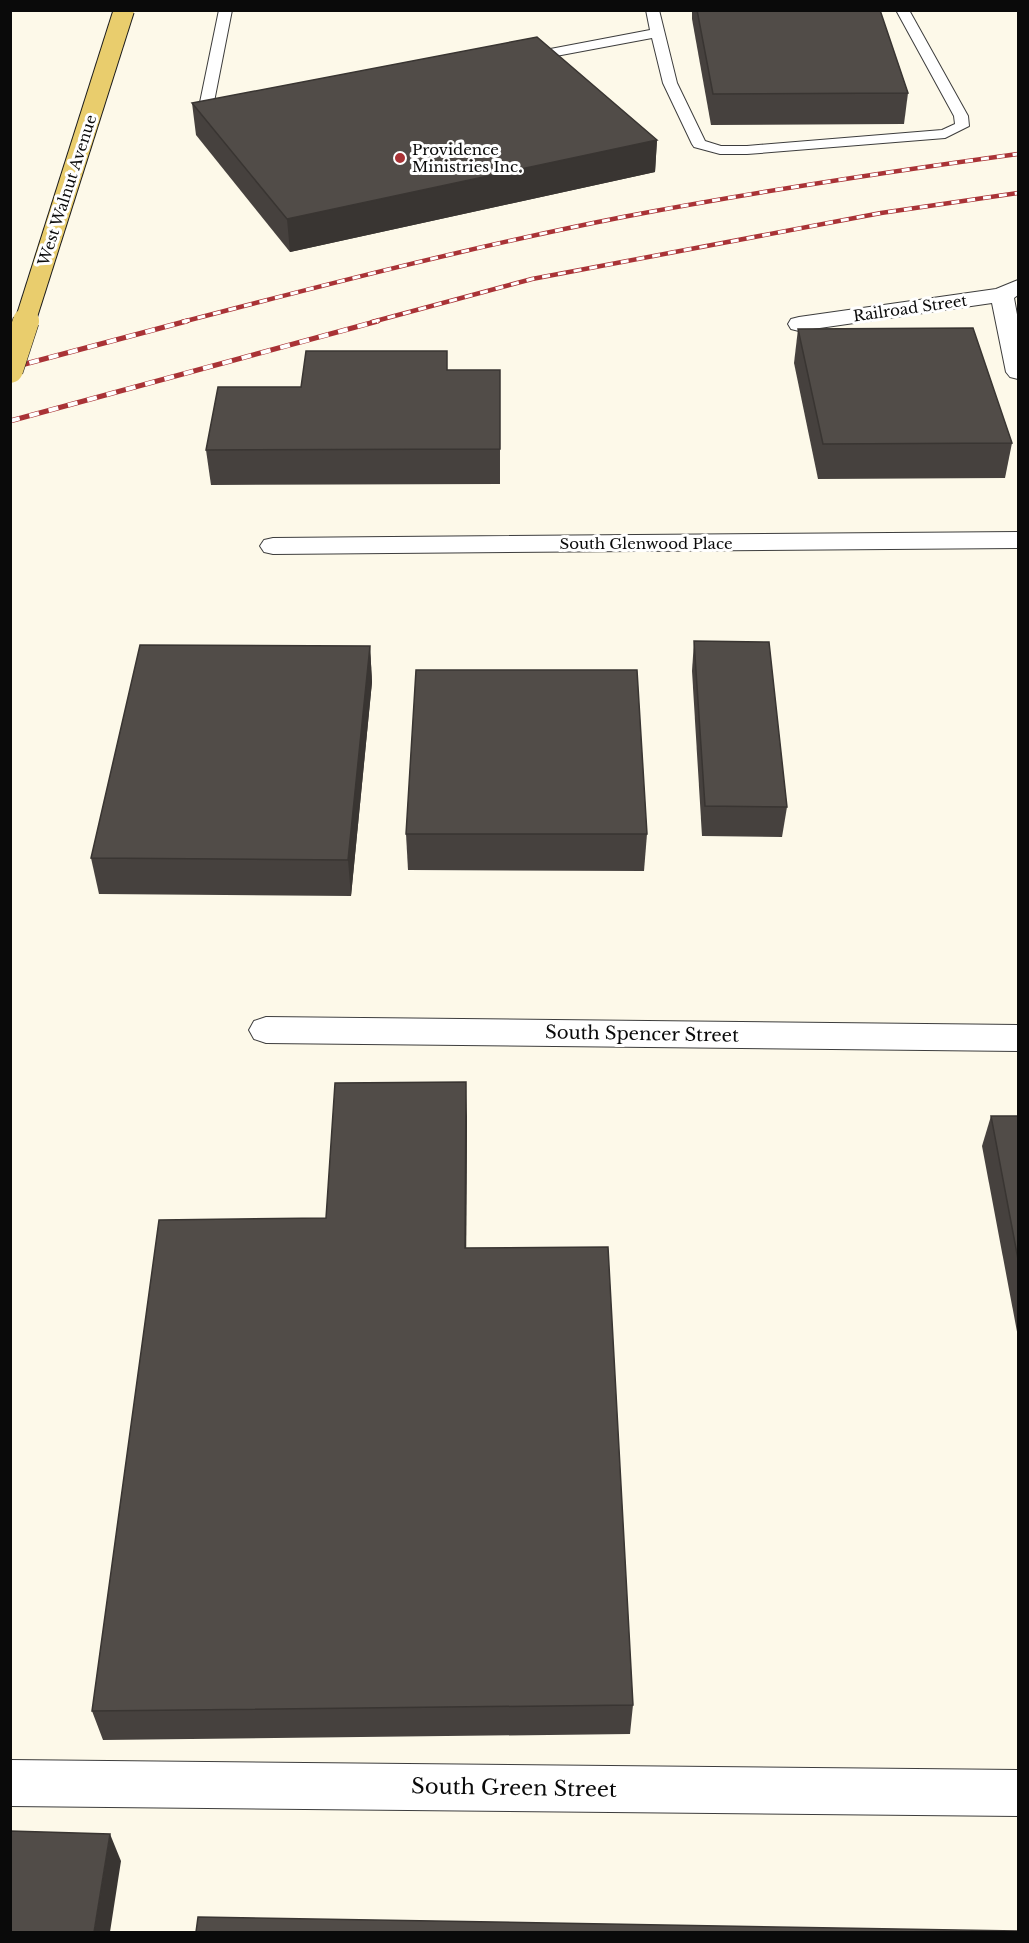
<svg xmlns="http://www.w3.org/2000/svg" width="1029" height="1943" viewBox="0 0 1029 1943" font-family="'Libre Baskerville',serif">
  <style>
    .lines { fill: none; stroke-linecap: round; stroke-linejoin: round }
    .service-casing { stroke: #3d3d3d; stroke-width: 2 }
    .minor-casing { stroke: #3d3d3d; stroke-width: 2 }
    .service { fill: #fff; fill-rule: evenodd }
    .minor { fill: #fff; fill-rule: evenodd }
    .rail-far1-casing { stroke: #a93336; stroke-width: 4.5 }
    .rail-casing { stroke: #a93336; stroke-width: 5 }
    .rail-far1 { stroke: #fff; stroke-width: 3; stroke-dasharray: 8; stroke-linecap: butt }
    .rail { stroke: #fff; stroke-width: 4; stroke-dasharray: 10; stroke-linecap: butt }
    .primary-bridge-far1-casing { stroke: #1b1b1b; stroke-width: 22; stroke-linecap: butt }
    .primary-bridge-casing { stroke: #1b1b1b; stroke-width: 27; stroke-linecap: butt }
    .primary-bridge-far1 { stroke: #e9cd6d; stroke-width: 20 }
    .primary-bridge { stroke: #e9cd6d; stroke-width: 26 }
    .wall { fill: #46413e }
    .shaded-wall { fill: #393532 }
    .building { fill: #514c48; stroke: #393532; stroke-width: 1.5 }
    .poi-dot { fill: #a93336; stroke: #fff; stroke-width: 2 }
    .labels { text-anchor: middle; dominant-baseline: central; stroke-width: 6; stroke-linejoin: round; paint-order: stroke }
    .far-poi-label { font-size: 15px; fill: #0a0a0a; stroke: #fff; text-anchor: start }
    .far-street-label { font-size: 15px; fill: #0a0a0a; stroke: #fff }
    .street-label { font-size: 18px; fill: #0a0a0a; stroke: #fff }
    .near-street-label { font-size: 21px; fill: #0a0a0a; stroke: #fff }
  </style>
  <rect width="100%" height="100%" fill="#fdf9e9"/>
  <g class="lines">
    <defs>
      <g id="service">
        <polygon points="219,10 232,10 212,112 219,111 226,115 224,118 204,121 197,117"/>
        <polygon points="646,10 659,10 677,83 705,141 721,146 747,146 942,130 955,124 954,116 896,10 909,10 968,116 969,126 945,138 747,154 720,154 694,147 692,144 663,83 652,38 524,62 517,58 524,54 650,30"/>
      </g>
      <g id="minor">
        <polygon points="1018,280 1018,295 1014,298 1018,320 1018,379 1010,377 1006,372 992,303 799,331 791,329 788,324 791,319 799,317 996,289"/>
        <polygon points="1018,532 1018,548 273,554 264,552 260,546 264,540 273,538"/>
        <polygon points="266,1017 1018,1025 1018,1051 266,1043 254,1039 249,1030 254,1021"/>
        <polygon points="10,1760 1018,1770 1018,1816 10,1806"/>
      </g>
    </defs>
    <!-- service casing -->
    <use href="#service" class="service-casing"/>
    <!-- minor casing -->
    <use href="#minor" class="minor-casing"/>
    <!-- service -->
    <use href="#service" class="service"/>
    <!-- minor -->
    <use href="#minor" class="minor"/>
    <defs>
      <g id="rail-far1">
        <path d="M 182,322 C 328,284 475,246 623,217 C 754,192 886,172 1018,154"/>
        <polyline points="372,322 532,279 881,213 1018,193"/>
      </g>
      <g id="rail">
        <polyline points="10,368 187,321"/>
        <polyline points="10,421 378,321"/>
      </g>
    </defs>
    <!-- rail-far1 casing -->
    <use href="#rail-far1" class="rail-far1-casing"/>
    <!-- rail casing -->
    <use href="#rail" class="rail-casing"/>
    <!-- rail-far1 -->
    <use href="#rail-far1" class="rail-far1"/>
    <!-- rail -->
    <use href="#rail" class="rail"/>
    <defs>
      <polyline id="primary-bridge-far1" points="25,322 124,10"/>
      <polyline id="primary-bridge" points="10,370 26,321"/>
    </defs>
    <!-- primary-bridge-far1 casing -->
    <use href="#primary-bridge-far1" class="primary-bridge-far1-casing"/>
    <!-- primary-bridge casing -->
    <use href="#primary-bridge" class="primary-bridge-casing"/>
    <!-- primary-bridge-far1 -->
    <use href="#primary-bridge-far1" class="primary-bridge-far1"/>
    <!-- primary-bridge -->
    <use href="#primary-bridge" class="primary-bridge"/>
  </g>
  <!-- wall -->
  <g class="wall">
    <polygon points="692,10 880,10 908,93 904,124 711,125 692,19"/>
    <polygon points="192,103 657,140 655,172 290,252 196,135"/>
    <polygon points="798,329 1012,443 1005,478 818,479 794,363"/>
    <polygon points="448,370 500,370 500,484 211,485 206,450 301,387"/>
    <polygon points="694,641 787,807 782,837 702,836 692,671"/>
    <polygon points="370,646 372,682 351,896 99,894 91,858"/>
    <polygon points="406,834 647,834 644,871 408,870"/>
    <polygon points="991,1116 1018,1116 1018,1337 982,1146"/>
    <polygon points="467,1117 466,1248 633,1705 630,1734 103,1740 92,1711 326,1218"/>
  </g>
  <!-- shaded-wall -->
  <g class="shaded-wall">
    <polygon points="657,140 655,172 290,252 287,219"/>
    <polygon points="370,646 372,682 351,896 348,860"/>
    <polygon points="466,1082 467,1117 466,1283 465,1248"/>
    <polygon points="110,1834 121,1861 110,1932 94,1932"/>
  </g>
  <!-- building -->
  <g class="building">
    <polygon points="697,10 880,10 908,93 713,94"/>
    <polygon points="537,37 657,140 287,219 192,103"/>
    <polygon points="973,328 1012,443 823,444 798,329"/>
    <polygon points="306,351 447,351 447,370 500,370 500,449 206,450 218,387 301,387"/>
    <polygon points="694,641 769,642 787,807 705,806"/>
    <polygon points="140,645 370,646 348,860 91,858"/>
    <polygon points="416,670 637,670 647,834 406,834"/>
    <polygon points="466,1082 465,1248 608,1247 633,1705 92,1711 159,1220 326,1218 335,1083"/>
    <polygon points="991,1116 1018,1116 1018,1259"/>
    <polygon points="10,1831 110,1834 94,1932 10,1932"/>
    <polygon points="198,1917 1018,1931 1018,1932 196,1932"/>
  </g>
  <!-- markers -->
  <circle class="poi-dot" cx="400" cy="158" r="6"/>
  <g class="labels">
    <!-- far-poi labels -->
    <g class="far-poi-label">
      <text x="412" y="149">Providence<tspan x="412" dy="17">Ministries Inc.</tspan></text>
    </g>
    <!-- far-street labels -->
    <g class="far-street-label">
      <text transform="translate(67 190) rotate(-72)">West Walnut Avenue</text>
      <text transform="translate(910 308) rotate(-8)">Railroad Street</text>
      <text x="646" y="543">South Glenwood Place</text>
    </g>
    <!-- street labels -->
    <g class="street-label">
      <text transform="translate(642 1034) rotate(1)">South Spencer Street</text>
    </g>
    <!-- near-street labels -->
    <g class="near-street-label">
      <text transform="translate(514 1788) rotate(1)">South Green Street</text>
    </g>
  </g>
  <!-- border -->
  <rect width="1029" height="1943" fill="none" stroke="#0a0a0a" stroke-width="24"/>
</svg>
